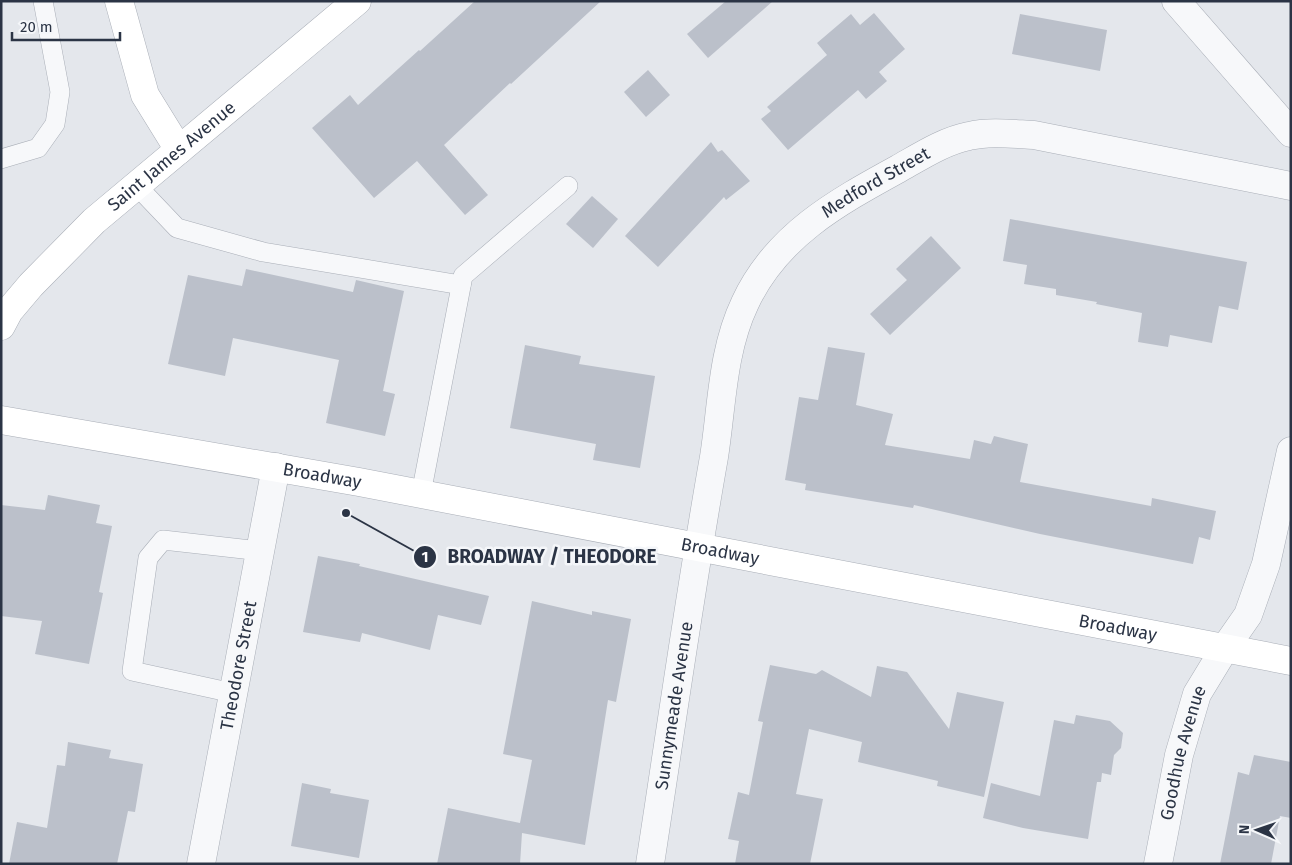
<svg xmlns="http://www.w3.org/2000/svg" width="1292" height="865" viewBox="0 0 1292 865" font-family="'Fira Sans',sans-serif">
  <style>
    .building { fill: #bbc0ca }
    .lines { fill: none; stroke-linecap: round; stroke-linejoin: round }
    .lane-casing { stroke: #a9aeb7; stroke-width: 20 }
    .street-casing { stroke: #a9aeb7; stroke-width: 29 }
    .secondary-casing { stroke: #a9aeb7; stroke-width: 29 }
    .lane { stroke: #f7f8fa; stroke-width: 19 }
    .street { stroke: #f7f8fa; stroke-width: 28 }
    .secondary { stroke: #fff; stroke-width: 28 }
    .labels { text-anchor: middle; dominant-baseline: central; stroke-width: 5; stroke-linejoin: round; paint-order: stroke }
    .street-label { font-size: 18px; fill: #2b3445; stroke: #f4f6f9 }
    .leader { fill: none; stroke: #2b3445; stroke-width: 2 }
    .callout-dot { fill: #2b3445; stroke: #f4f6f9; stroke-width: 2 }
    .mark-label { font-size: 15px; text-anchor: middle; font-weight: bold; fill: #fff }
    .callout-label { font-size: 19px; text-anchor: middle; font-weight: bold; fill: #2b3445; stroke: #f4f6f9; stroke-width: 5; stroke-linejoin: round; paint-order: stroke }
  </style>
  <rect width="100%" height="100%" fill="#e4e7ec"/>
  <!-- building -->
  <g class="building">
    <polygon points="475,1 601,1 511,84 510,83 444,145 488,195 465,215 417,161 374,198 312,128 350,95 358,105 419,50 420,51"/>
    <polygon points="726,1 773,1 708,58 687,34"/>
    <polygon points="874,13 905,49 879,72 887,81 866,99 858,90 788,150 761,119 771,111 767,107 827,55 817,43 851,14 860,25"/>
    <polygon points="1020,14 1107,30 1100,71 1012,54"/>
    <polygon points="648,70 670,95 646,117 624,92"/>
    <polygon points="711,142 718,152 722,150 750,181 726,200 724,197 658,267 625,236"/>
    <polygon points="592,196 618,219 593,248 566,224"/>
    <polygon points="1010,219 1247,262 1238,310 1219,306 1212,343 1170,335 1168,347 1138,342 1142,313 1096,304 1097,302 1056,295 1056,289 1024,284 1027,265 1003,261"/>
    <polygon points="931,236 961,268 890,335 870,314 907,280 896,269"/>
    <polygon points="246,269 353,292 356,280 404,291 383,391 395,394 385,436 326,423 339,360 233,338 225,376 168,364 188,275 242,286"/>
    <polygon points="525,345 581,356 579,364 655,376 640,468 593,460 596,444 510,428"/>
    <polygon points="828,347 865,353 856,405 893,414 885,445 970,459 974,440 991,444 994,436 1028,444 1020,482 1151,506 1152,498 1216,511 1210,540 1199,537 1193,564 1040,534 914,505 913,508 805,490 806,484 785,480 799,397 818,400"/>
    <polygon points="48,495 100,505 96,523 112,526 99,592 103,593 89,664 35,654 42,621 1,616 1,505 45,510"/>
    <polygon points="318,556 360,564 359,566 489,596 481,625 438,615 430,650 362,633 360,642 303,632"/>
    <polygon points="532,601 592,615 592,611 631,619 616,702 608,700 585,845 522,833 520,864 437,864 448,808 520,823 532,760 503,754"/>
    <polygon points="770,665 816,674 822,670 871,697 877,666 907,672 949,729 957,692 1004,702 984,797 937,786 938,781 858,762 862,742 809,729 796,794 823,799 810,864 735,864 739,841 728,839 738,792 749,795 763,722 758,721"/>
    <polygon points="1076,715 1110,721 1123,733 1121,748 1114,755 1111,775 1102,773 1101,782 1097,782 1088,839 1023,828 983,818 991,783 1040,796 1054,720 1074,724"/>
    <polygon points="68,742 111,750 109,758 143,764 135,812 128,811 117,864 9,864 17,822 47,828 57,765 65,766"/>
    <polygon points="1254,755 1291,762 1291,818 1280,816 1271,864 1220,864 1238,772 1249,775"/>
    <polygon points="302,783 331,789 330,793 369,800 359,858 291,846"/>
  </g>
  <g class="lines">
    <defs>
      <g id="lane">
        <polyline points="1,159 38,148 55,124 60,92 43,1"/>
        <polyline points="137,186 177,228 263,252 461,285"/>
        <polyline points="421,494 463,276 568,186"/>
        <polyline points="233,693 132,671 148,558 163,540 260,551"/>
      </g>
      <g id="street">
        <polyline points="1176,1 1291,133"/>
        <path id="s1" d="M 201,864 L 276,467"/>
        <path id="s2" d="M 650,864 C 671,728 690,592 714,457 C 722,406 722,351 745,303 C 776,236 836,203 898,169 C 921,156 944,141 969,136 C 990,131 1013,134 1034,135 L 1291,186"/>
        <path id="s3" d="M 1158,864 L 1179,755 L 1197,694 L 1225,648 L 1248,615 L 1266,564 L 1291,451"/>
      </g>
      <g id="secondary">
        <polyline points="119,1 145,95 179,150"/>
        <path id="s4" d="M 1,326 L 9,311 L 31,285 L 94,221 L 357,1"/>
        <path id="s5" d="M 1,420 L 359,482 L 1291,661"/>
      </g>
    </defs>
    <!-- lane casing -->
    <use href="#lane" class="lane-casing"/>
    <!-- street casing -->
    <use href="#street" class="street-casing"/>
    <!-- secondary casing -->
    <use href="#secondary" class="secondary-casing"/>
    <!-- lane -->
    <use href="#lane" class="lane"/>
    <!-- street -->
    <use href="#street" class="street"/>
    <!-- secondary -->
    <use href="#secondary" class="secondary"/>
  </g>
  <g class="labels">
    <!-- street labels -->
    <g class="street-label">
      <text stroke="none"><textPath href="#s4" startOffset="242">Saint James Avenue</textPath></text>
      <text stroke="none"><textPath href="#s2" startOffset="751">Medford Street</textPath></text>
      <text stroke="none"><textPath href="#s5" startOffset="326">Broadway</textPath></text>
      <text stroke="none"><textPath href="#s5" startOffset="731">Broadway</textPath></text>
      <text stroke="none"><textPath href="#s5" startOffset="1136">Broadway</textPath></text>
      <text stroke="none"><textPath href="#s1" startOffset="202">Theodore Street</textPath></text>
      <text stroke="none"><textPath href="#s2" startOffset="160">Sunnymeade Avenue</textPath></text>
      <text stroke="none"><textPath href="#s3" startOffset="114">Goodhue Avenue</textPath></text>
    </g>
  </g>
  <!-- callouts -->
  <path class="leader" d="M346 513L425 557"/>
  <g class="callout-dot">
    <circle cx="346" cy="513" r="5"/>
    <circle cx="425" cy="557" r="12"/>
  </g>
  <g class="mark-label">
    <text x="425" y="562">1</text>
  </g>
  <g class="callout-label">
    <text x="552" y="563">BROADWAY / THEODORE</text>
  </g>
  <!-- border -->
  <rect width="1292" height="865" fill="none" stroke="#2b3445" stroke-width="5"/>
  <!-- north arrow -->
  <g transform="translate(1257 830) rotate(272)" stroke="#f4f6f9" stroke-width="4" paint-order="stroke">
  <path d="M0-4L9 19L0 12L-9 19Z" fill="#2b3445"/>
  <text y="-8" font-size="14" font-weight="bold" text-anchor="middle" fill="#2b3445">N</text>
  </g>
  <!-- scale -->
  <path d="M12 32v8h108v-8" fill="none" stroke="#2b3445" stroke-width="2.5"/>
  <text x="20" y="32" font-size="15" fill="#2b3445" stroke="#f4f6f9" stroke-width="4" paint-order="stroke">20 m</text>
</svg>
